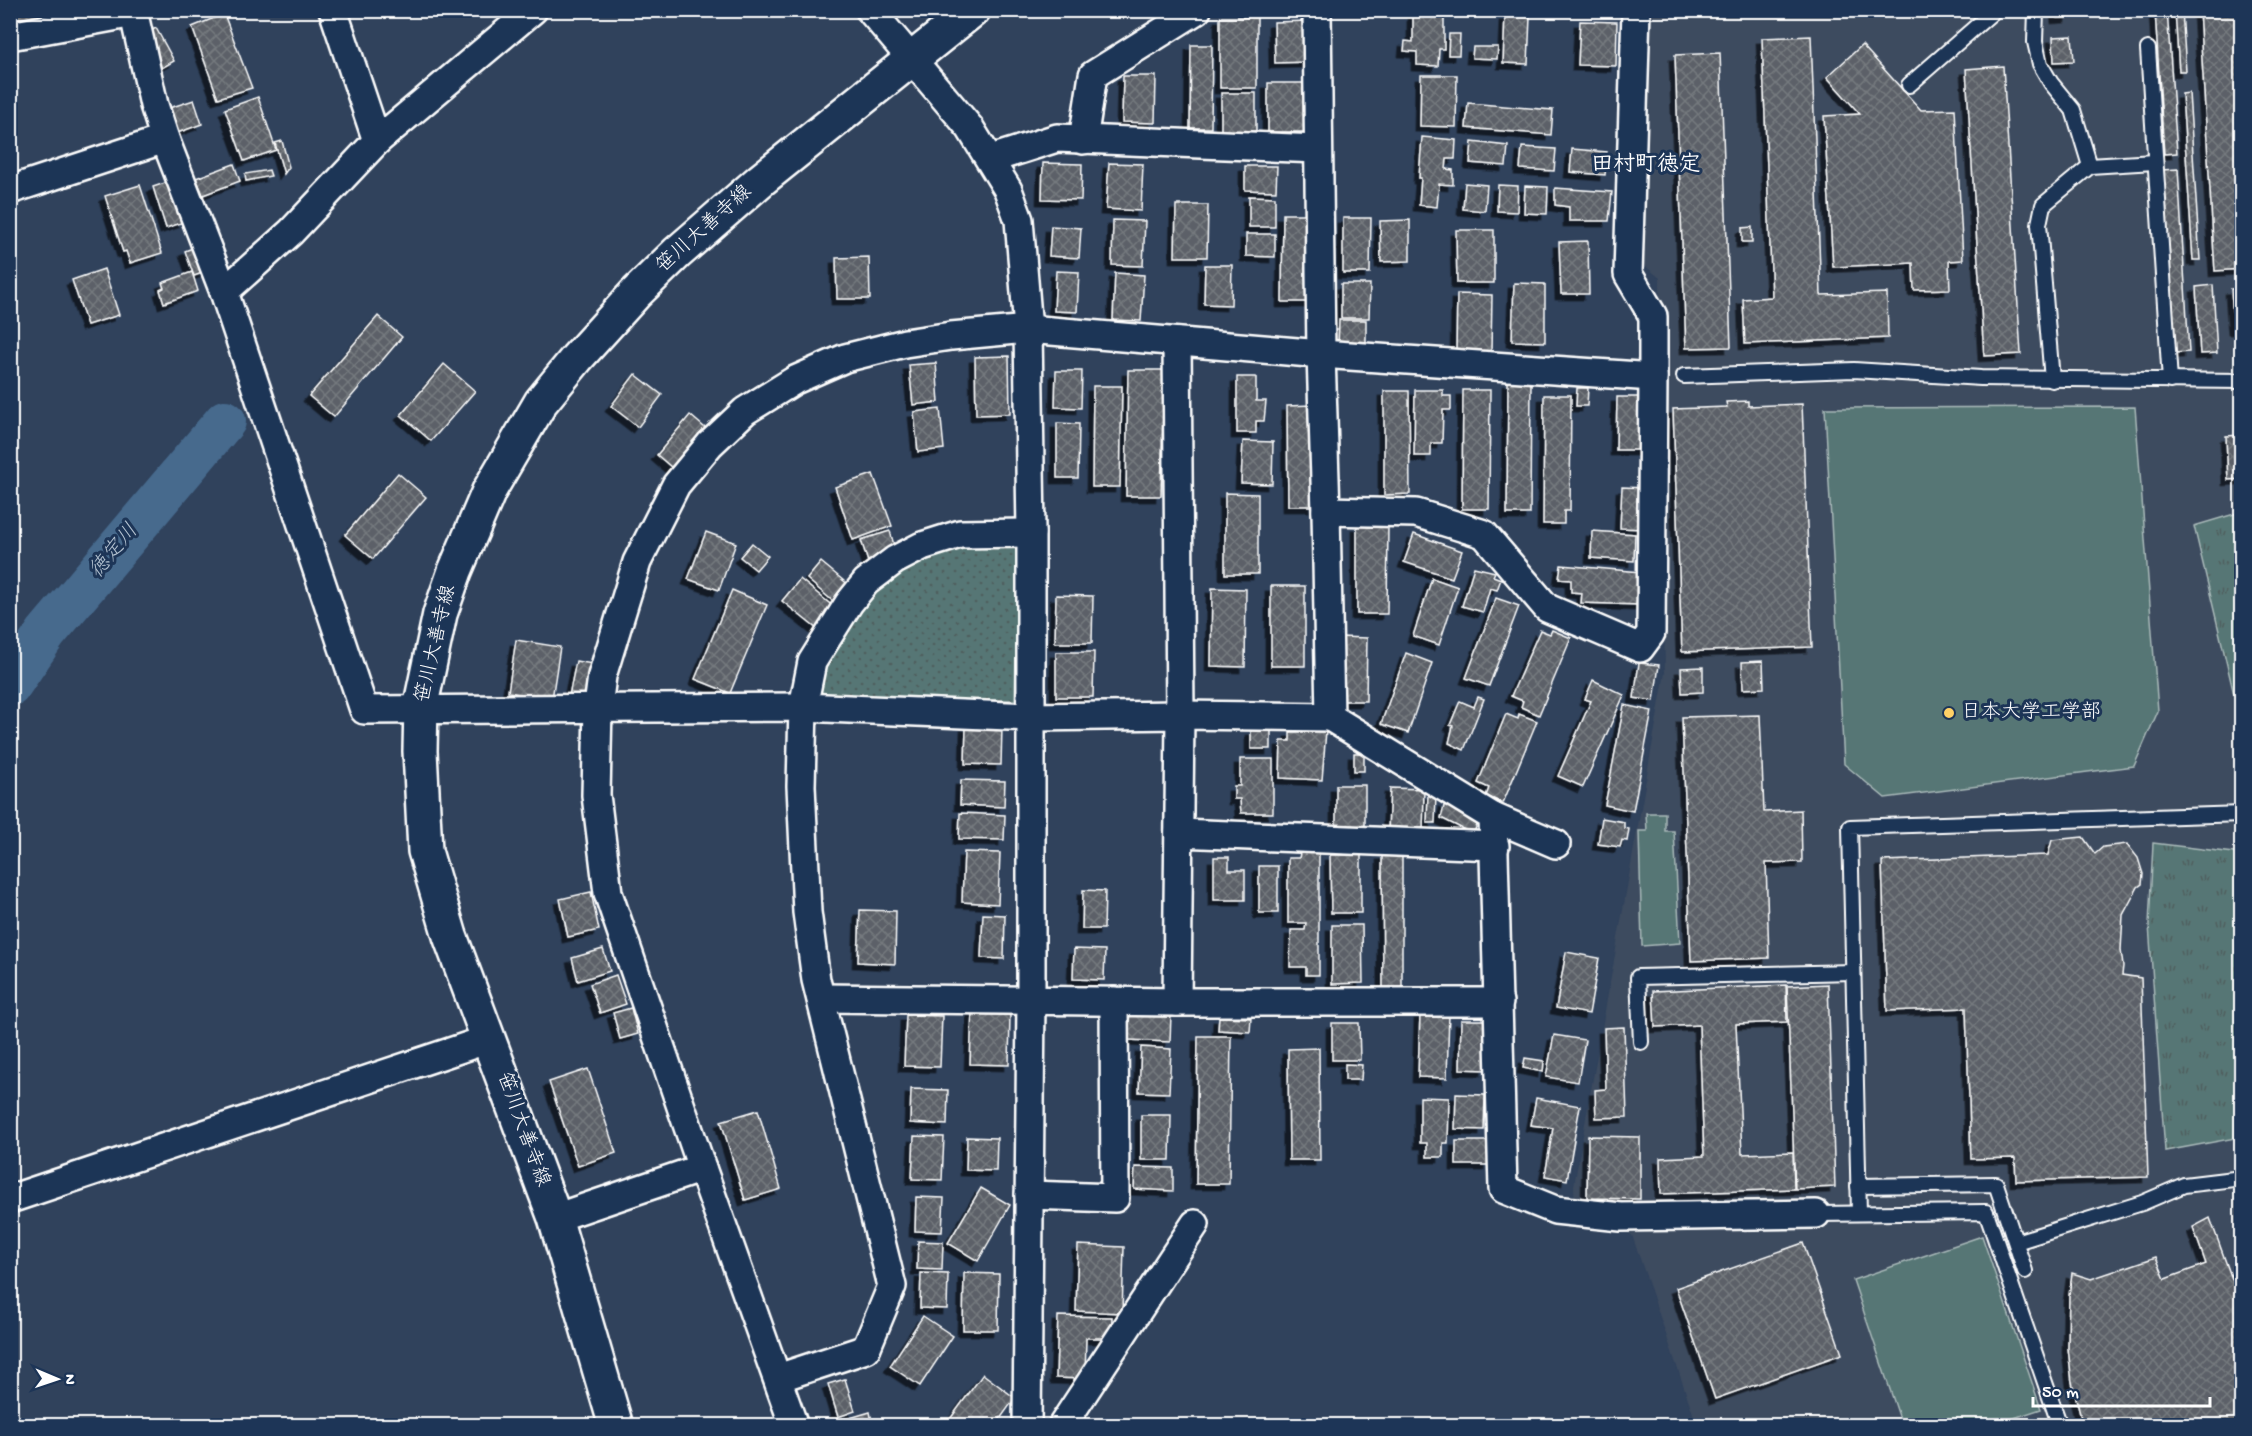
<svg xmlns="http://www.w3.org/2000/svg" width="2252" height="1436" viewBox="0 0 2252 1436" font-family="'Gochi Hand','Klee One',sans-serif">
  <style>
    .built { fill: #3d4b5f }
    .grass { fill: url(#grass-tufts); stroke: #aababa; stroke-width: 1.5 }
    .park { fill: url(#park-dots); stroke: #aababa; stroke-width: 1.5 }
    .pitch { fill: #567674; stroke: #aababa; stroke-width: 1.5 }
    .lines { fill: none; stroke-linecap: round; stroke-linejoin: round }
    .river { stroke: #466a8d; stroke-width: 42 }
    .building { fill: url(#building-cross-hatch); stroke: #fff; stroke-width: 1.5; filter: url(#shadow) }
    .service-casing { stroke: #fff; stroke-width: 18 }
    .minor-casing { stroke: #fff; stroke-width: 32 }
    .tertiary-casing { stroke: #fff; stroke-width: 38 }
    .service { stroke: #1d3557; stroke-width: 14 }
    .minor { stroke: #1d3557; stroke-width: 27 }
    .tertiary { stroke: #1d3557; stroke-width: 33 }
    .poi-dot { fill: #ffd166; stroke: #1d3557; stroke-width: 2 }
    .labels { text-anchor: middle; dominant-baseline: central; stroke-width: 6; stroke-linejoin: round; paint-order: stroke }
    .street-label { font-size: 20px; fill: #fff; stroke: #1d3557 }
    .poi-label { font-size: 20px; fill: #fff; stroke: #1d3557; text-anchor: start }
    .water-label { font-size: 21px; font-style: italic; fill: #b5c3d1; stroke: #1d3557 }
    .quarter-label { font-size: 22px; font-weight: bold; fill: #fff; stroke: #1d3557 }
  </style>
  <defs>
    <pattern id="grass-tufts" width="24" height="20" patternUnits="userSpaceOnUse" patternTransform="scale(1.5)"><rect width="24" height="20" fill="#567674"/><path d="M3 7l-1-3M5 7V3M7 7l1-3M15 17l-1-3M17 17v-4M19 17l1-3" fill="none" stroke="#505f5e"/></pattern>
    <pattern id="park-dots" width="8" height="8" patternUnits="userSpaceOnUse" patternTransform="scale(1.5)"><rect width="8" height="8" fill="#567674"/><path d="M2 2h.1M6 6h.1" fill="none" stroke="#505f5e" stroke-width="1.8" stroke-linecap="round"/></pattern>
    <pattern id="building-cross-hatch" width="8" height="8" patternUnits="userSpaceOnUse" patternTransform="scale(1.5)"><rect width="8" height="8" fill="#5c6167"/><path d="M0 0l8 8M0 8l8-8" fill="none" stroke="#74797e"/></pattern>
    <filter id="shadow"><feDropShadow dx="-5.5" dy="5.5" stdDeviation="0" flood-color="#0009"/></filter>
  </defs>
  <rect width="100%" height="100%" fill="#30425c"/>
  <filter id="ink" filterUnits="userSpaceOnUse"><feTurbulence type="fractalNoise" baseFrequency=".0167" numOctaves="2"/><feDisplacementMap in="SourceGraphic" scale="12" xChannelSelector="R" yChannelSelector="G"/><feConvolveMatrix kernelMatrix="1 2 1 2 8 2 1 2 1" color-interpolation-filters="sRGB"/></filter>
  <g filter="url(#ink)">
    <!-- built -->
    <polygon class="built" points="1651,11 2241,11 2241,1425 1697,1425 1632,1235 1575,1206 1574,1186 1665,673 1660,278 1644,265"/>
    <!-- grass -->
    <g class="grass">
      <polygon points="2241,512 2242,705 2237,707 2194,526"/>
      <polygon points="2153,843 2242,854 2241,1137 2165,1151 2149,925"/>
    </g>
    <!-- park -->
    <polygon class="park" points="972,540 1018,546 1015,700 815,698 827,655 860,603 922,553"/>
    <!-- pitch -->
    <g class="pitch">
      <polygon points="2135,407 2158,711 2134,766 1885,798 1844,764 1825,408"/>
      <polygon points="1646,813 1665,813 1665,831 1674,831 1680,943 1642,946 1639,831 1647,831"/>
      <polygon points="1982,1236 2041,1409 1993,1425 1902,1425 1853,1280"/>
    </g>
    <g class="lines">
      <!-- river -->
      <polyline class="river" points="10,686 46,633 225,421"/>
    </g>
    <!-- building -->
    <g class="building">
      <polygon points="15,10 38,10 39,16 17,20"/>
      <polygon points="47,10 70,10 70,12 47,16"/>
      <polygon points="2056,10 2070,10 2070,17 2057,18"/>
      <polygon points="2155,10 2167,10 2177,153 2164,154"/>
      <polygon points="2175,10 2182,10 2186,71 2179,71"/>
      <polygon points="2199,10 2238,10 2242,64 2242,269 2215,271"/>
      <polygon points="1413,13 1444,13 1444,49 1439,49 1438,66 1417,65 1417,52 1404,51 1405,41 1413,42"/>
      <polygon points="224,14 252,88 218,98 192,27"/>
      <polygon points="1505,16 1530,17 1528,64 1503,63"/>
      <rect x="1220" y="17" width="37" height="71"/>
      <polygon points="1307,21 1308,62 1275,63 1274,22"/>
      <polygon points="1580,21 1617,22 1616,66 1578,65"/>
      <polygon points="156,28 174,61 160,69 141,36"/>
      <polygon points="1449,34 1460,34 1459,55 1448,55"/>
      <polygon points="1811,36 1821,295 1887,293 1888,338 1745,344 1743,299 1772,297 1762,38"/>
      <polygon points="2072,36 2074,61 2054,62 2053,37"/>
      <polygon points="1191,45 1212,45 1211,128 1190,128"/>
      <polygon points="1862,45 1921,110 1955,109 1963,260 1949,261 1950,289 1914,290 1913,263 1833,267 1824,116 1860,114 1827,77"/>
      <polygon points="1473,47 1498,47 1497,59 1472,58"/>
      <polygon points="1720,53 1731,347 1686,348 1675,55"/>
      <polygon points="2003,66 2021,354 1984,356 1966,69"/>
      <polygon points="1421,75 1457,75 1456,127 1420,126"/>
      <polygon points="1123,76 1156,76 1155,123 1122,122"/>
      <rect x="1268" y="83" width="37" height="49"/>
      <rect x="1221" y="93" width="35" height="38"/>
      <polygon points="2189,93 2200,260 2193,260 2182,94"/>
      <polygon points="258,97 276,150 244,161 225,109"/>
      <polygon points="194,100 202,124 177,133 169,108"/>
      <polygon points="1468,103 1553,110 1551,135 1466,128"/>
      <polygon points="1422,137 1456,140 1455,159 1447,159 1446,169 1453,170 1453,185 1439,184 1437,207 1419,205 1421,178 1419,178"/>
      <polygon points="282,141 289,167 284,174 275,143"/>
      <polygon points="1472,142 1508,146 1506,166 1470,163"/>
      <polygon points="1522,147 1556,149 1554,171 1520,169"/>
      <polygon points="1572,149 1607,152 1605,175 1570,172"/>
      <polygon points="1043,163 1082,164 1081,200 1042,199"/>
      <polygon points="1109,163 1143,164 1141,211 1106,209"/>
      <polygon points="234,164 240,181 203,195 196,178"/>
      <polygon points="1245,166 1277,166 1276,191 1245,190"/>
      <polygon points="2178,169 2189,352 2174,353 2162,170"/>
      <polygon points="269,170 271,176 246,181 245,174"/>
      <polygon points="171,181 184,222 166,228 153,187"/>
      <polygon points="1465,183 1487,185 1485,211 1463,209"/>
      <polygon points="140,185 162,253 130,263 126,251 123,252 105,196"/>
      <polygon points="1498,185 1518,186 1517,212 1497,211"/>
      <polygon points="1525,186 1548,187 1547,214 1524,213"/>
      <polygon points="1555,188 1612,192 1609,221 1569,221 1569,207 1555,205"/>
      <polygon points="1249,196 1275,197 1275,227 1249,227"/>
      <polygon points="1176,205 1208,205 1207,257 1175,257"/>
      <polygon points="1283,214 1312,214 1311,302 1282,302"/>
      <polygon points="1343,218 1371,218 1370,273 1343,273"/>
      <polygon points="1113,220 1145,221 1143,266 1112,265"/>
      <polygon points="1410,220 1410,261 1381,262 1380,221"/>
      <polygon points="1051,226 1081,228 1079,258 1049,256"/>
      <polygon points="1752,227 1752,242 1742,242 1742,228"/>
      <polygon points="1456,230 1494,230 1494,283 1457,283"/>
      <polygon points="1246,234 1275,234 1275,257 1246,256"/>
      <polygon points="1588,241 1589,294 1561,294 1559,242"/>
      <polygon points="195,247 205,272 194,276 185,251"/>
      <polygon points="869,257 870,299 837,299 836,258"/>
      <polygon points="1205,265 1232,265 1231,305 1204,304"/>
      <polygon points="104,269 119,315 87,325 72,280"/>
      <polygon points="1056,271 1079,272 1077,312 1054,311"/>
      <polygon points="192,272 198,291 164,303 160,290 164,288 162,283"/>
      <polygon points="1115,273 1144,275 1141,321 1113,320"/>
      <polygon points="1514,283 1545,284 1545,342 1512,341"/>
      <polygon points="1341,284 1370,284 1369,318 1341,318"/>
      <polygon points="2213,285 2217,353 2200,354 2196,287"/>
      <polygon points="2242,288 2242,329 2234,329 2231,289"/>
      <polygon points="1457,294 1492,295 1491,352 1456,351"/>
      <polygon points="378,316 402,337 334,417 309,396"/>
      <polygon points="1339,320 1366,320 1366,348 1338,348"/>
      <polygon points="1009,356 1010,414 976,415 975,357"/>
      <polygon points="936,363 939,402 913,405 909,365"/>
      <polygon points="444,364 475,391 431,441 401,415"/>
      <polygon points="1128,370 1164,370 1161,496 1126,496"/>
      <polygon points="1056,371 1082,371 1081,408 1055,407"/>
      <polygon points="635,374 662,395 638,427 611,406"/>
      <polygon points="1237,377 1256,377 1256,401 1266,401 1264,421 1256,421 1256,433 1237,433"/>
      <polygon points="1508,381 1531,381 1530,514 1507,514"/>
      <polygon points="1093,386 1122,386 1120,487 1092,487"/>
      <polygon points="1577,388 1588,388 1587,406 1576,406"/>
      <polygon points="1415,390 1443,390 1443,396 1451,396 1451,410 1443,410 1442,443 1431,443 1431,456 1414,456"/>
      <polygon points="1463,390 1490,390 1489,509 1462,509"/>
      <polygon points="1384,391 1409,391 1410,494 1384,495"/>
      <polygon points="1544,395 1571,395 1570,511 1564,511 1564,524 1543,524"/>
      <polygon points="1617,397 1645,397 1645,450 1616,450"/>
      <polygon points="1748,401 1748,406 1802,404 1812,647 1682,652 1673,409 1727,407 1726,402"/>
      <polygon points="1312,405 1314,506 1288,506 1287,406"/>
      <polygon points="940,409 944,449 918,452 914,412"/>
      <polygon points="690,415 711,433 678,473 657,455"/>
      <polygon points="1057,423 1079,424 1078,478 1057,478"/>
      <polygon points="2242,435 2242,479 2228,480 2226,436"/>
      <polygon points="1243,441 1273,442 1272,484 1241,483"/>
      <polygon points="398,473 426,497 373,559 345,535"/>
      <polygon points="873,474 892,526 853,540 835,487"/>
      <polygon points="1622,487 1646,488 1645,529 1620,528"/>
      <polygon points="1225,493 1258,494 1258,574 1225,574"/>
      <polygon points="1357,525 1388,526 1387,614 1357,614"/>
      <polygon points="890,531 897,556 869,565 861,540"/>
      <polygon points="1592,531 1635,534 1634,561 1591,558"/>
      <polygon points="706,532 736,543 719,590 688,579"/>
      <polygon points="1414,534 1462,551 1452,578 1404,562"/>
      <polygon points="752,543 768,556 756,570 740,557"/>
      <polygon points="821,562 850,586 835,603 807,579"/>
      <polygon points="1561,565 1641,572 1640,605 1581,603 1582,593 1571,592 1571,580 1559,579"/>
      <polygon points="1474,567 1495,572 1493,576 1501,579 1497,590 1490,588 1483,612 1462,606"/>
      <polygon points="1432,578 1458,587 1439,645 1413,636"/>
      <polygon points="800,579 835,608 817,629 782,601"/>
      <rect x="1271" y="586" width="34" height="80"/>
      <polygon points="1212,588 1246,589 1245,667 1211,666"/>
      <polygon points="732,590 767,605 730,693 695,679"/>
      <polygon points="1056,595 1093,596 1092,643 1055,643"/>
      <polygon points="1496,598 1519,606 1489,686 1466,678"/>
      <polygon points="1540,630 1550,634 1552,630 1571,638 1539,715 1521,707 1523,701 1511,696"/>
      <polygon points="1340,637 1367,638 1366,701 1340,701"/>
      <polygon points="516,640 560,647 552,699 508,692"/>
      <polygon points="1056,652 1094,652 1093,697 1056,697"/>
      <polygon points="1406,653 1432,663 1408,733 1381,724"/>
      <polygon points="576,661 598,665 591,700 569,696"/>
      <polygon points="1763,661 1764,688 1743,689 1742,662"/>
      <polygon points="1639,663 1659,665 1654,701 1634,698"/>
      <polygon points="1703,667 1703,692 1682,693 1681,668"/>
      <polygon points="1593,680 1624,695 1583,787 1558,776 1591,701 1585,699"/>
      <polygon points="1478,697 1484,699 1464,750 1449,743 1453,726 1450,725 1460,701 1474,707"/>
      <polygon points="1624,705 1652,711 1633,811 1605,805"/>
      <polygon points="1506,714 1518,719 1519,714 1537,721 1503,803 1486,796 1489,788 1478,783"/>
      <polygon points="1760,715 1764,812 1801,810 1802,862 1766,863 1769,958 1691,961 1682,717"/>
      <polygon points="966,726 1002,727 1001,765 965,764"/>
      <rect x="1251" y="730" width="20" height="19"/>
      <polygon points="1326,731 1322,780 1280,778 1281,741 1290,741 1290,732"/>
      <rect x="1354" y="753" width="10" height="18"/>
      <polygon points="1240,759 1273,759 1273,813 1241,813 1240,799 1234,799 1234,786 1240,786"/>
      <polygon points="961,780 1005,781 1004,807 960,805"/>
      <rect x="1336" y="785" width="29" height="46"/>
      <polygon points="1390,788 1424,789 1423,832 1388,831"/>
      <polygon points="1428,794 1436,794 1435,823 1427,823"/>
      <polygon points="1445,802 1479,821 1473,834 1441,818"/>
      <polygon points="960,813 1005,815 1004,840 959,839"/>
      <polygon points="1602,818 1624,822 1624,828 1629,829 1627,841 1622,840 1620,847 1598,844"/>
      <polygon points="2083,837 2095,854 2103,847 2127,844 2138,858 2143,874 2142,884 2138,887 2123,915 2121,950 2123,966 2122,975 2141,978 2148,1177 2016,1181 2015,1158 1971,1159 1966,1008 1887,1011 1882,861 2048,855 2052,840"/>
      <polygon points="964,852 1000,853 998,904 962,902"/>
      <polygon points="1300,853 1319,853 1319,975 1306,975 1306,967 1290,967 1291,930 1305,930 1306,923 1288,923 1288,858 1299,858"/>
      <polygon points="1402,854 1402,987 1383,987 1382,855"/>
      <polygon points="1330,855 1361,855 1361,913 1331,913"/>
      <polygon points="1214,857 1229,857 1229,870 1245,870 1245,900 1214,900"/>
      <rect x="1259" y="866" width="19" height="47"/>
      <polygon points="1083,890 1105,891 1104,929 1082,929"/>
      <polygon points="591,892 599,930 568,937 560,899"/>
      <polygon points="860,910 896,911 895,964 858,962"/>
      <polygon points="983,914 1005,915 1004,959 981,958"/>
      <polygon points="1332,925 1362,925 1363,983 1332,984"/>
      <polygon points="603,949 610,971 578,981 572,958"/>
      <polygon points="1074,949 1105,950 1104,980 1073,979"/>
      <polygon points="1566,952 1599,958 1589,1014 1556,1008"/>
      <polygon points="616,975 626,1004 600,1013 590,984"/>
      <polygon points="1828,984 1835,1187 1795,1189 1787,986"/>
      <polygon points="1786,985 1787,1022 1736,1024 1742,1154 1793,1152 1794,1189 1661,1194 1660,1158 1704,1156 1699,1025 1655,1027 1653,991"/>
      <polygon points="631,1008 638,1034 620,1039 613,1013"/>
      <polygon points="972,1011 1010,1013 1009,1065 970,1064"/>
      <polygon points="1129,1013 1171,1014 1170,1042 1129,1040"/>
      <polygon points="1420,1014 1449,1014 1447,1078 1418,1077"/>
      <polygon points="906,1015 942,1016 940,1067 904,1066"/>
      <polygon points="1219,1017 1251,1018 1250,1032 1218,1030"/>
      <polygon points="1461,1020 1487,1020 1486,1070 1460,1069"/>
      <polygon points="1332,1023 1359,1023 1360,1060 1332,1060"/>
      <polygon points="1624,1027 1627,1117 1596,1118 1595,1090 1606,1089 1604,1028"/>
      <polygon points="1554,1035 1585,1040 1578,1082 1546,1077"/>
      <polygon points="1198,1036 1231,1036 1229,1184 1196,1184"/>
      <polygon points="1141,1047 1171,1049 1169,1093 1139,1092"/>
      <polygon points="1319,1048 1320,1160 1289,1160 1288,1049"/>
      <polygon points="1525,1058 1544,1061 1543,1072 1523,1068"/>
      <polygon points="1345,1064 1362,1065 1361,1080 1345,1080"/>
      <polygon points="588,1069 616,1153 578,1166 549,1082"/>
      <polygon points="911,1089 948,1090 947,1125 910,1123"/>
      <polygon points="1456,1094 1485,1095 1484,1130 1455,1129"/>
      <polygon points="1420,1097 1449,1098 1448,1143 1443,1143 1443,1157 1427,1157 1427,1143 1420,1143"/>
      <polygon points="1536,1098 1580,1106 1567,1180 1545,1176 1553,1128 1531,1125"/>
      <polygon points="758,1110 781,1189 745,1200 721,1121"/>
      <polygon points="1141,1115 1171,1115 1170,1160 1141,1160"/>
      <polygon points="914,1136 944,1137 942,1180 912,1179"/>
      <polygon points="1588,1136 1640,1137 1640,1199 1587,1198"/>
      <polygon points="967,1137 997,1138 996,1171 966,1170"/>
      <rect x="1456" y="1141" width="33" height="24"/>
      <polygon points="1135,1167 1173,1168 1173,1191 1134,1189"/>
      <polygon points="981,1188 1010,1205 978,1261 948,1243"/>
      <polygon points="916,1197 944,1198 942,1232 915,1231"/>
      <polygon points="2210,1218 2242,1307 2242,1426 2083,1426 2072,1382 2068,1348 2069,1296 2072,1273 2091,1279 2156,1257 2165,1279 2206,1264 2193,1227"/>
      <polygon points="918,1241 943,1242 942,1270 917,1269"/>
      <polygon points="1803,1243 1842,1354 1715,1399 1676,1288"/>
      <polygon points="1078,1245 1124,1247 1122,1313 1076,1311"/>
      <polygon points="921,1273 948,1274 947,1309 920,1308"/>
      <polygon points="964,1273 999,1274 998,1330 963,1330"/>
      <polygon points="923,1316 953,1336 920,1386 890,1366"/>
      <polygon points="1058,1316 1112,1317 1111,1338 1086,1338 1085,1379 1056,1378"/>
      <polygon points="983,1374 1015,1398 995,1426 945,1426"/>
      <polygon points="845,1379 855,1411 838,1417 828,1384"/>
      <polygon points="870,1412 873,1426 823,1426"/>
    </g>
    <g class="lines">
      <defs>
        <g id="service">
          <polyline points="2036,10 2035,42 2040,64 2051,83 2073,110 2090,166"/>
          <polyline points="2148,49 2170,381"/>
          <polyline points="1909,85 1995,10"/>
          <polyline points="1684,376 1854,370 1981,378 2242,381"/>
          <polyline points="2052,380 2039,224 2043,205 2090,166 2154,162"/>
          <polyline points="1641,1042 1638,977 1853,972"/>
          <polyline points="1858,1186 1996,1184 2025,1271"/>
          <polyline points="1859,1213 1850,827 2242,814"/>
          <polyline points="1816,1214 1986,1212 2060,1426"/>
          <polyline points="2016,1242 2142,1203 2184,1185 2242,1178"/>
        </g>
        <g id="minor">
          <polyline points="133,10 154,105 165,139 224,292 364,710 803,707 1031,717 1180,715 1330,717"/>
          <polyline points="333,10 377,141 533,10"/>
          <polyline points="870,10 970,128 1008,190 1019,220 1028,329 1031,533 1031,1000 1027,1426"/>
          <polyline points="1317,10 1321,354 1326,511 1330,717 1493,817 1503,1189 1555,1210 1621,1217 1816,1214"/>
          <polyline points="10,36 134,13"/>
          <polyline points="1083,140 1093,75 1197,10"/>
          <polyline points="991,159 1057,138 1318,149"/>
          <polyline points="10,190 165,139"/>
          <polyline points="224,292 291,232 377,141"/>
          <polyline points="1177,342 1180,715 1177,1002"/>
          <polyline points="1326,511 1416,513 1484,534 1547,608 1640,648 1651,633 1653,377"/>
          <polyline points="1493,817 1556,844"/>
          <polyline points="1179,833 1495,846"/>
          <polyline points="821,998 1177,1002 1499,1002"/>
          <polyline points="1029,1195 1115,1198 1114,1001"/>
          <polyline points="10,1199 489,1039"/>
          <polyline points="555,1218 702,1168"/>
          <polyline points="778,1378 866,1349 892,1286 816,980 807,912 801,786 803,707 812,662 849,603 866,582 895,560 922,546 960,534 1031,533"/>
          <polyline points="794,1426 702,1168 608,893 596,795 598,707 602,676 637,562 676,485 710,444 745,411 795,380 845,358 905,343 951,336 1028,329 1321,354 1653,377 1653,316 1628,274 1636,10"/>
          <polyline points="1062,1426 1195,1224"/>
        </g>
        <polyline id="tertiary" points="616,1426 555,1218 450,936 425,851 420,751 421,704 440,614 455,571 489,491 541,402 577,358 635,294 677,253 761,180 973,10"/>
      </defs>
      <!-- service casing -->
      <use href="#service" class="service-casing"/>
      <!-- minor casing -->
      <use href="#minor" class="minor-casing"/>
      <!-- tertiary casing -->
      <use href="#tertiary" class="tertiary-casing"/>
      <!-- service -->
      <use href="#service" class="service"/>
      <!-- minor -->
      <use href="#minor" class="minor"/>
      <!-- tertiary -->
      <use href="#tertiary" class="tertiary"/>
    </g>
  </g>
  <!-- markers -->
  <circle class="poi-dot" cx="1949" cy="713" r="6"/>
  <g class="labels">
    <!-- street labels -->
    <g class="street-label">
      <text transform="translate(705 230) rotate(-42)">笹川大善寺線</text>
      <text transform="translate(437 644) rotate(-77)">笹川大善寺線</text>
      <text transform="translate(522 1130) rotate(70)">笹川大善寺線</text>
    </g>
    <!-- poi labels -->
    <g class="poi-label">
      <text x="1961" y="713">日本大学工学部</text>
    </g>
    <!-- water labels -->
    <g class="water-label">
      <text transform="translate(115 552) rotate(-50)">徳定川</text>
    </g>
    <!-- quarter labels -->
    <g class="quarter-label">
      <text x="1646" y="166">田村町徳定</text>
    </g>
  </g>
  <!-- margin -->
  <rect width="2252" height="1436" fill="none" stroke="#1d3557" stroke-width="36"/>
  <rect x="18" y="18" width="2216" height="1400" fill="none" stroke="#fff" stroke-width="2" filter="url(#ink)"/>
  <!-- north arrow -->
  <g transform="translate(57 1379) rotate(92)" stroke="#1d3557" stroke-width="4.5" paint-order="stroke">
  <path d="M0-4.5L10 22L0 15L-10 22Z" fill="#ffffff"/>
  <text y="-9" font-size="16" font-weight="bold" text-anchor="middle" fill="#ffffff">N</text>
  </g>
  <!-- scale -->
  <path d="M2033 1397v9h177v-9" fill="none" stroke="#ffffff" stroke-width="3"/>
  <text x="2042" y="1397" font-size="18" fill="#ffffff" stroke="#1d3557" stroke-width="4.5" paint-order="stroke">50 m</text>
</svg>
